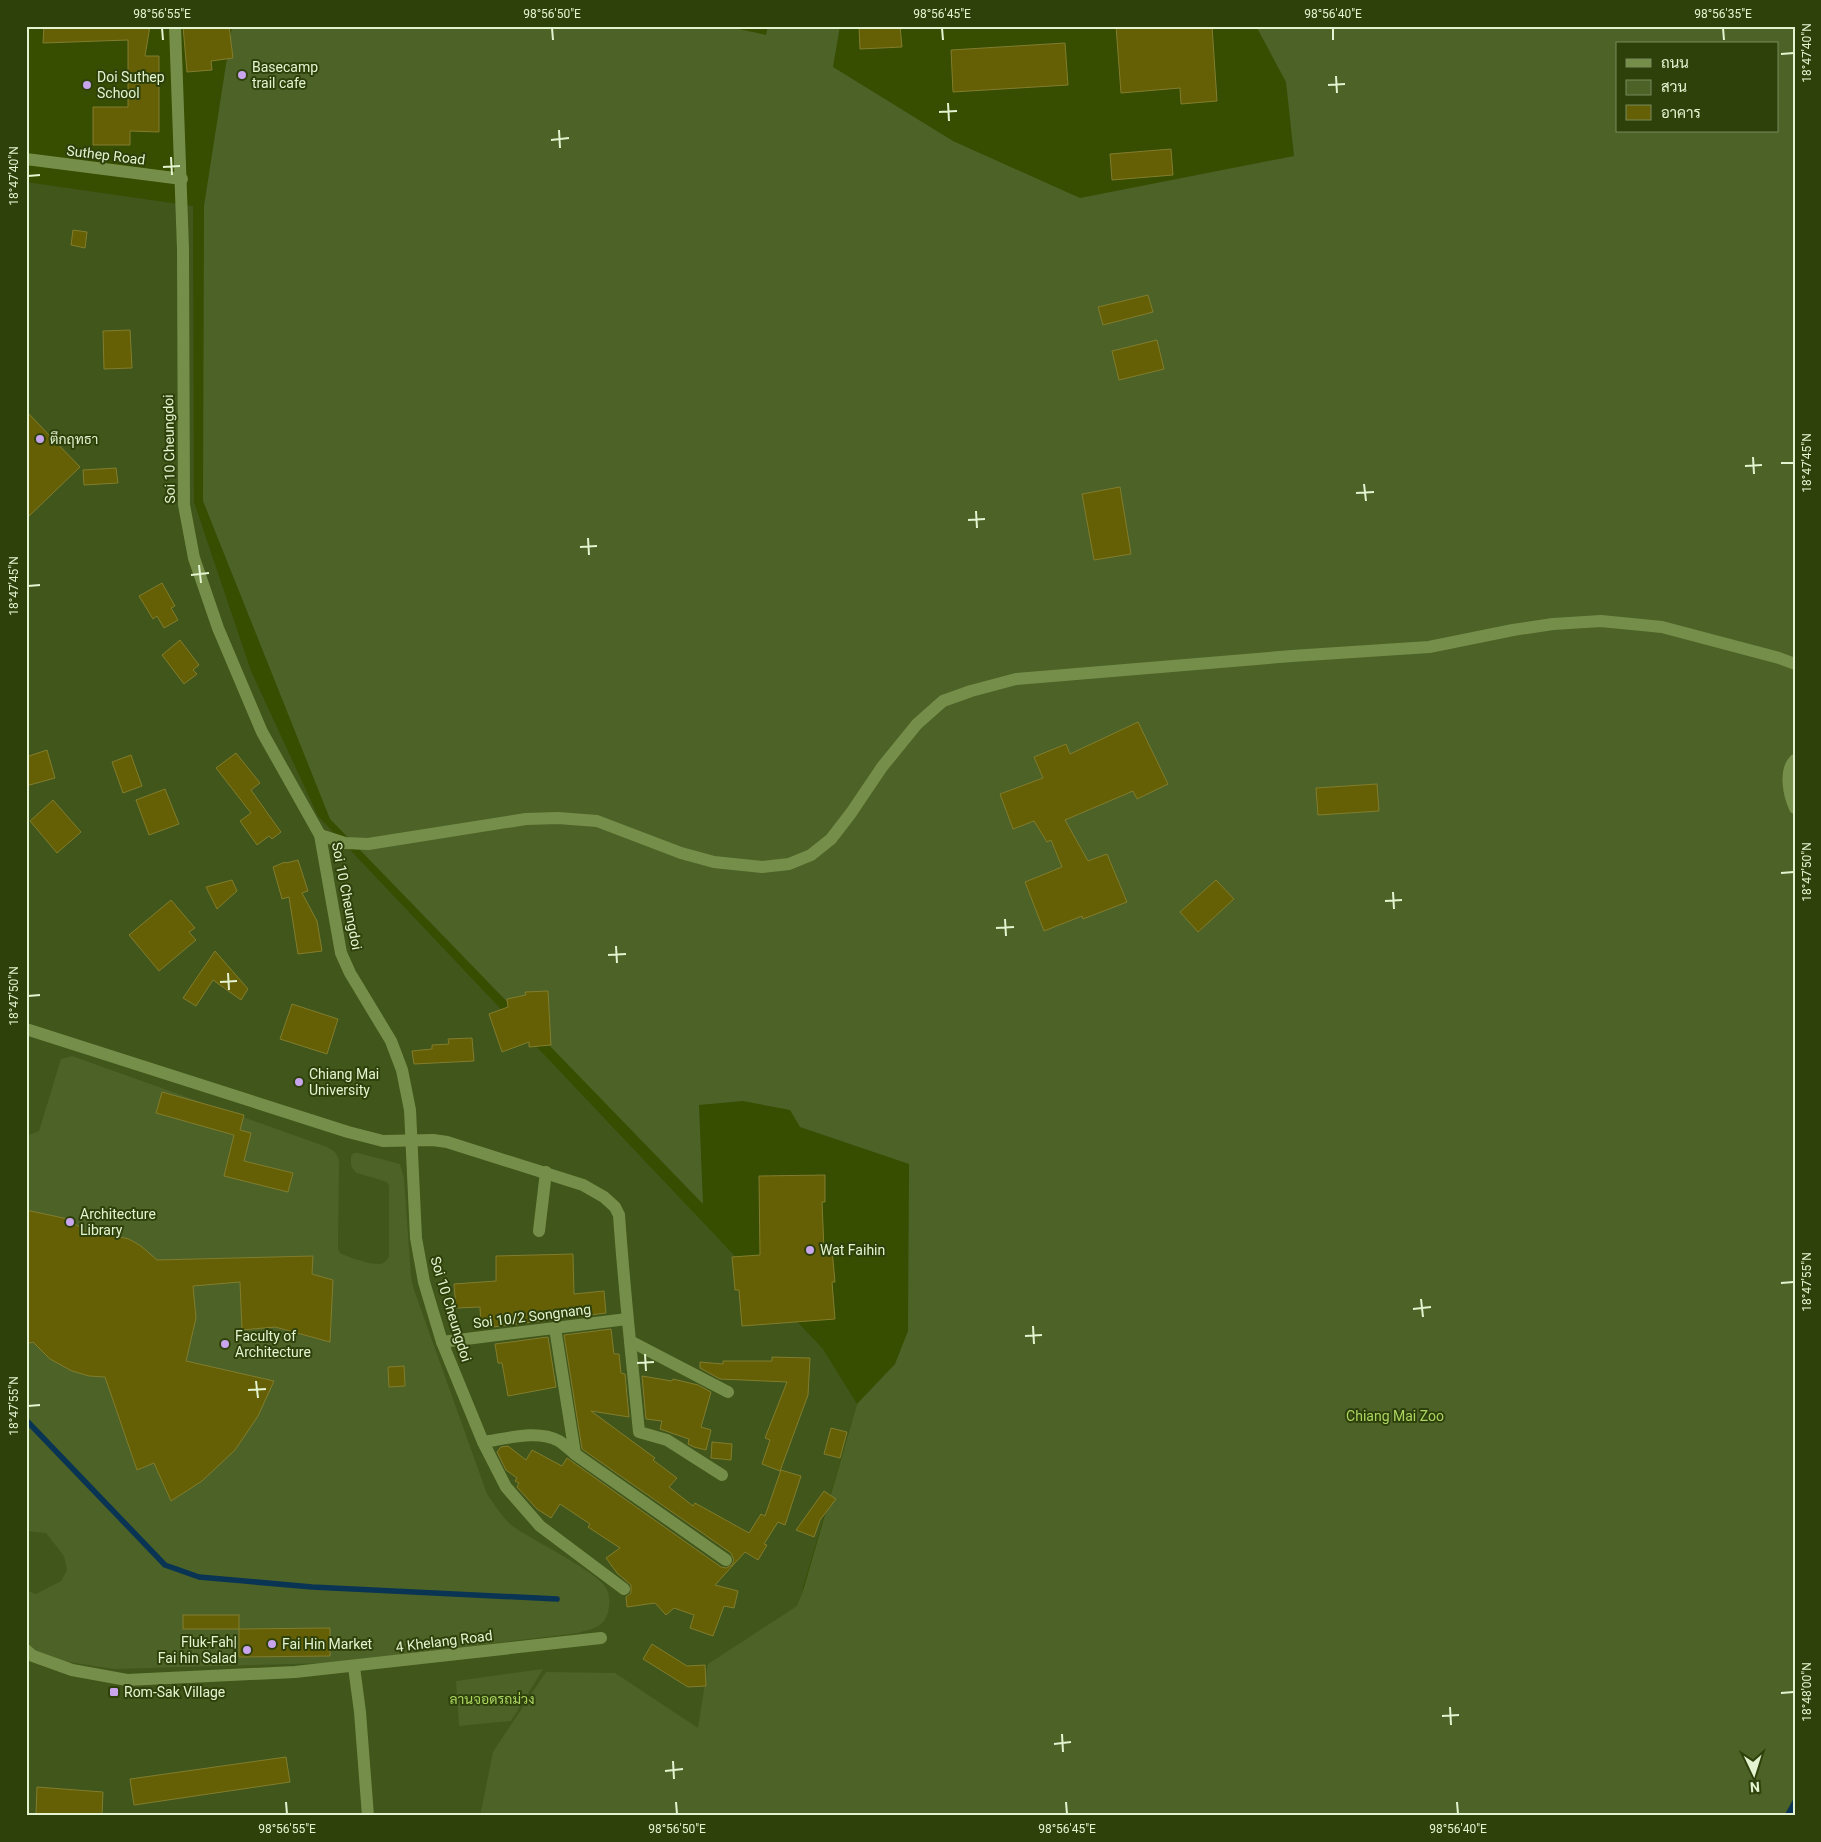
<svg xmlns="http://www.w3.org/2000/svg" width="1821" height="1842" viewBox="0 0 1821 1842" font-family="Roboto,Sarabun,sans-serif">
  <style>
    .built { fill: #41561a }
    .green { fill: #4d6227; fill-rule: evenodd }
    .water { fill: #093454 }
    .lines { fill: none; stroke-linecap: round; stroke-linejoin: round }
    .stream { stroke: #093454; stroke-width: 5.5 }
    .building { fill: #656005; stroke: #817d2e }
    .street { stroke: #758f4a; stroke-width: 12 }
    .ticks { fill: none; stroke: #e4f4d0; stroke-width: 2 }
    .poi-dot { fill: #c9a5ee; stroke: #2f410b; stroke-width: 2 }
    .labels { text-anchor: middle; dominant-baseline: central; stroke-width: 4; stroke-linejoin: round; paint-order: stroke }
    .poi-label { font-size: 14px; fill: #e4f4d0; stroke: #2f410b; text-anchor: start }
    .street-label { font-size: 14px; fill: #e4f4d0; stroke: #2f410b }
    .park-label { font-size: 14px; fill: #abd561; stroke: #2f410b }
    .neatline { fill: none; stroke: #e4f4d0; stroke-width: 2 }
    .ticks-label { font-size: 12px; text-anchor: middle; fill: #e4f4d0 }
  </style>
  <rect width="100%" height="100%" fill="#374d00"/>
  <!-- built -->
  <polygon class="built" points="26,182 193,206 194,502 251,671 318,816 823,1349 857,1404 803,1588 787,1816 26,1816"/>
  <!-- green -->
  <g class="green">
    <path d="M 232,26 L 725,26 L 766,35 L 768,26 L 840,26 L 833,67 L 953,141 L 1080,198 L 1294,156 L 1286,82 L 1256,26 L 1795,26 L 1795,1816 L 480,1816 L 493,1752 L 546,1672 L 615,1673 L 698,1728 L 708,1664 L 797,1606 L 803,1591 L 857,1404 L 895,1364 L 908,1331 L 909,1164 L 800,1127 L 790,1110 L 743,1101 L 699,1105 L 703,1204 L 330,819 L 203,501 L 204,206 ZM 1617,44 L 1777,44 L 1777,131 L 1617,131 Z"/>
    <path d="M 72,1056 L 327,1147 L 335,1152 L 339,1160 L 338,1248 L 340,1253 C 348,1257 375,1267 383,1263 C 385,1262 387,1259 389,1257 L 389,1186 L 387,1182 L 357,1173 C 350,1168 351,1164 351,1156 L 354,1153 L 358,1153 L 400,1164 L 404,1178 L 411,1278 L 414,1290 L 487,1494 C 495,1505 503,1519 514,1527 C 532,1540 598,1572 606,1588 C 609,1592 610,1602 609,1606 C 607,1627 595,1628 578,1633 L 330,1663 L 114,1669 L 50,1659 L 26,1650 L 26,1590 L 36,1594 L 61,1581 L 67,1570 L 64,1556 L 46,1533 L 34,1532 L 26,1530 L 26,1134 L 29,1135 L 39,1131 L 61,1059 Z"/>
    <polygon points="543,1669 511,1721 459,1726 456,1681"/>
  </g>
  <!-- water -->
  <polygon class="water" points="1795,1796 1795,1816 1784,1816"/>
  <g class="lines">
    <!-- stream -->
    <polyline class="stream" points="26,1420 165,1565 199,1577 312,1587 557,1599"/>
  </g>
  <!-- building -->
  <g class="building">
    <polygon points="44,26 150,26 145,56 159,56 159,132 130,131 130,145 93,145 93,107 128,107 128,40 43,43"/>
    <polygon points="183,26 229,26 233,58 211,61 212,70 187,72"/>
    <polygon points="859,26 900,26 902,47 860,49"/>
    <polygon points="1116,26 1212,26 1217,101 1181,104 1180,88 1121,93"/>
    <polygon points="1065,43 1068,85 953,92 951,50"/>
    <polygon points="1171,149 1173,175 1112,180 1110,154"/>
    <polygon points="73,230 87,232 85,248 71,245"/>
    <polygon points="1148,295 1153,312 1103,325 1098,307"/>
    <polygon points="130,330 132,368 104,369 103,331"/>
    <polygon points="1157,340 1164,369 1119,380 1112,351"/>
    <polygon points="26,411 80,467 26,519"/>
    <polygon points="116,468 118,483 84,485 83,470"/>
    <polygon points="1120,487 1131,554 1094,560 1082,494"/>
    <polygon points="162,583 175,606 171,608 178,620 164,628 157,616 153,619 139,596"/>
    <polygon points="180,640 199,665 193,670 197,674 184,684 162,655"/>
    <polygon points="1138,722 1168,784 1137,799 1133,791 1065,820 1088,861 1107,854 1127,902 1083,919 1082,916 1044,931 1025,882 1062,867 1051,840 1047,842 1034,821 1013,829 1000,794 1043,778 1034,757 1066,744 1070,754"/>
    <polygon points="47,750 55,778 26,786 26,757"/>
    <polygon points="236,753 260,783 251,790 281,832 272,839 269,836 257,845 240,821 251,813 216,768"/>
    <polygon points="131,755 142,786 123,793 112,762"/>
    <polygon points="1377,784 1379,811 1318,815 1316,788"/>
    <polygon points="165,789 179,824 149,835 136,800"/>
    <polygon points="53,800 81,832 57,853 30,821"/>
    <polygon points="298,860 308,891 302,893 317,921 322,951 298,954 289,897 282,899 273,867 285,862 286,863"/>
    <polygon points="232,880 237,891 217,909 206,887"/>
    <polygon points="1216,880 1234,899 1198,932 1180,912"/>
    <polygon points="171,900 195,928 189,932 196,940 159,971 129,935"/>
    <polygon points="215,951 248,989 241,1000 213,980 196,1006 183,998"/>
    <polygon points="548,991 551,1045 529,1047 529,1042 502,1052 489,1014 508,1007 507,999 526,995 525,992"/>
    <polygon points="292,1004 338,1019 327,1054 280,1039"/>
    <polygon points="472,1038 474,1061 414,1064 412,1051 432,1049 432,1045 449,1044 448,1039"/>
    <polygon points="162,1092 244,1115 240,1130 251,1133 244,1161 293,1173 288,1192 224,1176 234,1135 156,1113"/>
    <polygon points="825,1175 825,1202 822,1202 824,1249 832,1249 835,1282 832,1282 835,1319 742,1326 739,1290 735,1290 732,1257 760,1255 759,1176"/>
    <polygon points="26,1210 68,1219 88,1233 102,1233 129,1239 141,1246 157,1260 313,1256 312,1274 333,1280 330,1342 275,1327 242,1330 240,1282 193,1286 196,1318 186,1361 274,1381 258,1416 235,1450 202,1481 171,1501 154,1463 137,1470 105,1377 89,1376 72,1371 50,1359 33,1342 26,1344"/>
    <polygon points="573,1254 574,1294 604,1291 606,1313 493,1327 481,1327 480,1307 456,1308 454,1284 496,1281 496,1256"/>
    <polygon points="611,1329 614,1354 619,1354 621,1373 625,1374 629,1417 591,1411 655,1458 653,1460 677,1478 669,1487 693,1506 695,1503 749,1533 761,1514 765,1516 781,1470 801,1476 785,1525 778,1522 764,1544 767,1545 758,1560 745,1552 715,1585 738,1591 734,1608 724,1606 713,1636 690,1628 694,1615 674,1608 666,1615 655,1603 627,1607 626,1597 631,1593 631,1585 617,1573 606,1558 620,1548 588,1527 590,1524 560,1504 551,1518 537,1509 517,1487 519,1483 515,1481 517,1478 506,1470 497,1452 501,1447 508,1446 526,1460 532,1450 562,1466 567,1458 721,1567 726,1568 732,1565 734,1560 731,1553 582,1449 564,1335"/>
    <polygon points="548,1337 556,1387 508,1396 502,1363 498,1363 495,1344"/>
    <polygon points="772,1357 810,1358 808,1395 780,1471 762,1464 770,1440 765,1438 787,1382 720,1379 700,1368 700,1362 723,1364 723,1361 772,1361"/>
    <polygon points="404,1366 405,1386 389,1387 388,1367"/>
    <polygon points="642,1376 672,1381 673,1379 698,1385 711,1392 701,1427 711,1430 706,1450 694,1447 688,1444 689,1439 660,1429 662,1421 646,1419"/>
    <polygon points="831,1428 847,1432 840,1458 824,1454"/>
    <polygon points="712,1442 732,1444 731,1460 711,1458"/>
    <polygon points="824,1491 836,1499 820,1520 814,1537 796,1530"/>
    <rect x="183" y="1615" width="56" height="14"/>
    <polygon points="330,1628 330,1656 239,1657 239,1629"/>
    <polygon points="652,1644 687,1666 705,1665 706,1686 688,1687 643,1659"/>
    <polygon points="286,1757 290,1782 134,1805 130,1779"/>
    <polygon points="37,1787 103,1792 102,1816 36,1814"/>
  </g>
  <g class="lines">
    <!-- street -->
    <g class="street">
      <polyline points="175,26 183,249 184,505 194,558 218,628 262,732 320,835 341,953 350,973 391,1041 402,1070 410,1110 416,1238 424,1282 442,1342 483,1442 506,1487 540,1526 624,1589"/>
      <polyline points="26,159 182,179"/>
      <path d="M 1795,760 C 1784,771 1789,795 1795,808"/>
      <polyline points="320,835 345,843 368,844 526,819 558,818 597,821 681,853 714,862 762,867 789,864 811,855 831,839 851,813 882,767 917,724 943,701 971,691 1016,679 1292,656 1429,647 1513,630 1553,624 1601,621 1662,627 1779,658 1795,664"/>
      <path d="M 26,1029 L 348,1132 L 383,1141 L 433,1140 L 447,1142 L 583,1185 L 604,1197 L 615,1207 L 619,1215 C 624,1288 632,1360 639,1432 L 667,1440 L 722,1475"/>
      <polyline points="539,1231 546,1172"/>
      <polyline points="555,1328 575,1454"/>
      <polyline points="630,1341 728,1392"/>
      <polyline points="442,1342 627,1319"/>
      <path d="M 483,1442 C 506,1439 537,1429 559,1441 C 564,1444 570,1450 575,1454 L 726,1560"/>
      <polyline points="26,1650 33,1656 72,1670 127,1680 295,1672 601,1638"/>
      <polyline points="354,1667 360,1712 368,1816"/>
    </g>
  </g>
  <!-- ticks -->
  <path class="ticks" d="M 162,28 L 163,40M 552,28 L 553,40M 942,28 L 943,40M 1333,28 L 1333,40M 1723,28 L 1724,40M 1781,54 L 1794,53M 1336,76 L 1337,93M 1328,85 L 1345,84M 948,103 L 949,121M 939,112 L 957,111M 559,130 L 560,148M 551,140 L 569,138M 171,157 L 172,175M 163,167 L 180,166M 28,176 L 40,175M 1753,457 L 1754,474M 1781,463 L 1794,463M 1745,466 L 1762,465M 1364,484 L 1366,501M 1356,493 L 1374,492M 976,511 L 977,528M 968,520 L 985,519M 588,538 L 589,555M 580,547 L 597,546M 199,565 L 201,583M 191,575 L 209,573M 28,586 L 40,585M 1781,873 L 1794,872M 1393,892 L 1394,909M 1385,901 L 1402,900M 1005,919 L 1006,936M 996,928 L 1014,927M 616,946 L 617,963M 608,955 L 626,954M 228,973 L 229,990M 220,982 L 237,981M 28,996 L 40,995M 1781,1283 L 1794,1282M 1421,1299 L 1423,1317M 1413,1309 L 1431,1307M 1033,1326 L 1034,1344M 1025,1336 L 1042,1335M 645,1354 L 646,1371M 637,1363 L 654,1362M 256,1381 L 258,1398M 248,1390 L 266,1389M 28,1406 L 40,1405M 1781,1693 L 1794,1692M 1450,1707 L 1451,1725M 1442,1716 L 1459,1715M 1062,1734 L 1063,1752M 1054,1744 L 1071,1742M 673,1761 L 674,1779M 665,1771 L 683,1769M 286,1802 L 287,1814M 676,1802 L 677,1814M 1066,1802 L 1067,1814M 1457,1802 L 1458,1814"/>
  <!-- markers -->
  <g class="poi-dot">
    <circle cx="242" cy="75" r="5"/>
    <circle cx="87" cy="85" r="5"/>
    <circle cx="40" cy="439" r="5"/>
    <circle cx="299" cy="1082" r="5"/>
    <circle cx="70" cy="1222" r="5"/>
    <circle cx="810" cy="1250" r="5"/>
    <circle cx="225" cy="1344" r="5"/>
    <circle cx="272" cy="1644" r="5"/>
    <circle cx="247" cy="1650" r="5"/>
    <rect x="109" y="1687" width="10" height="10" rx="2.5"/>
  </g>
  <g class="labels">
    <!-- poi labels -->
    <g class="poi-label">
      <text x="252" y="67">Basecamp<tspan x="252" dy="16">trail cafe</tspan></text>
      <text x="97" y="77">Doi Suthep<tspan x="97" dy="16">School</tspan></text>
      <text x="50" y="439">ตึกฤทธา</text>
      <text x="309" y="1074">Chiang Mai<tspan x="309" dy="16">University</tspan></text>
      <text x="80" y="1214">Architecture<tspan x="80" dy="16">Library</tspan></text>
      <text x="820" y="1250">Wat Faihin</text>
      <text x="235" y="1336">Faculty of<tspan x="235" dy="16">Architecture</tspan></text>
      <text x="237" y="1642" text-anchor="end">Fluk-Fah|<tspan x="237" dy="16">Fai hin Salad</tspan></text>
      <text x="282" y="1644">Fai Hin Market</text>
      <text x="124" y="1692">Rom-Sak Village</text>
    </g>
    <!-- street labels -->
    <g class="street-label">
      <text transform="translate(106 155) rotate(7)">Suthep Road</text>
      <text transform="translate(169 449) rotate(-91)">Soi 10 Cheungdoi</text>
      <text transform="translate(347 896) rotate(79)">Soi 10 Cheungdoi</text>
      <text transform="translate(451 1309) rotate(73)">Soi 10 Cheungdoi</text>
      <text transform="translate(532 1316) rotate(-7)">Soi 10/2 Songnang</text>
      <text transform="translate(444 1641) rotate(-7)">4 Khelang Road</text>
    </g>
    <!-- park labels -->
    <g class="park-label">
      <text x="1395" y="1416">Chiang Mai Zoo</text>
      <text x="492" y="1699">ลานจอดรถม่วง</text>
    </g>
  </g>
  <!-- border -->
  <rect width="1821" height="1842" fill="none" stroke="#2f410b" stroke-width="55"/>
  <!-- legend -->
  <rect x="1616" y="42" width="162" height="90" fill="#2f410b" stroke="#77895a"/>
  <rect x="1626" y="59" width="25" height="8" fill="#758f4a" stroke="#77895a"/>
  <text x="1661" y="68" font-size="15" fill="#e4f4d0">ถนน</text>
  <rect x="1626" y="80" width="25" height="15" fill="#4d6227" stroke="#77895a"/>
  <text x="1661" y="92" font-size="15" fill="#e4f4d0">สวน</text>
  <rect x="1626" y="105" width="25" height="15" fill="#656005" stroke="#77895a"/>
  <text x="1661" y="118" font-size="15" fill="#e4f4d0">อาคาร</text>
  <!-- north arrow -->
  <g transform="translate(1754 1774) rotate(176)" stroke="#2f410b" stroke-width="4" paint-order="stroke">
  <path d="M0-4L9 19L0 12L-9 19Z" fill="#e4f4d0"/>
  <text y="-8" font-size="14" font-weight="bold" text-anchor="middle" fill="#e4f4d0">N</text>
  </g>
  <rect x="28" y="28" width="1766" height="1786" class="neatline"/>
  <g class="ticks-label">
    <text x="162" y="18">98°56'55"E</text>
    <text x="552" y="18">98°56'50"E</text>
    <text x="942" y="18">98°56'45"E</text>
    <text x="1333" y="18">98°56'40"E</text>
    <text x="1723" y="18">98°56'35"E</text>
    <text transform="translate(1807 53) rotate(-90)" y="4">18°47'40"N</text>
    <text transform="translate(14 176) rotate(-90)" y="4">18°47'40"N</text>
    <text transform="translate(1807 463) rotate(-90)" y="4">18°47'45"N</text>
    <text transform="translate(14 586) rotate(-90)" y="4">18°47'45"N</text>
    <text transform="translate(1807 872) rotate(-90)" y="4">18°47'50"N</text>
    <text transform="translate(14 996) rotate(-90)" y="4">18°47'50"N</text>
    <text transform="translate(1807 1282) rotate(-90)" y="4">18°47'55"N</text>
    <text transform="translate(14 1406) rotate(-90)" y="4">18°47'55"N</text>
    <text transform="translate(1807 1692) rotate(-90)" y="4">18°48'00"N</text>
    <text x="287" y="1833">98°56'55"E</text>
    <text x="677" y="1833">98°56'50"E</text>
    <text x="1067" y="1833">98°56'45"E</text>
    <text x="1458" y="1833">98°56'40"E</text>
  </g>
</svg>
